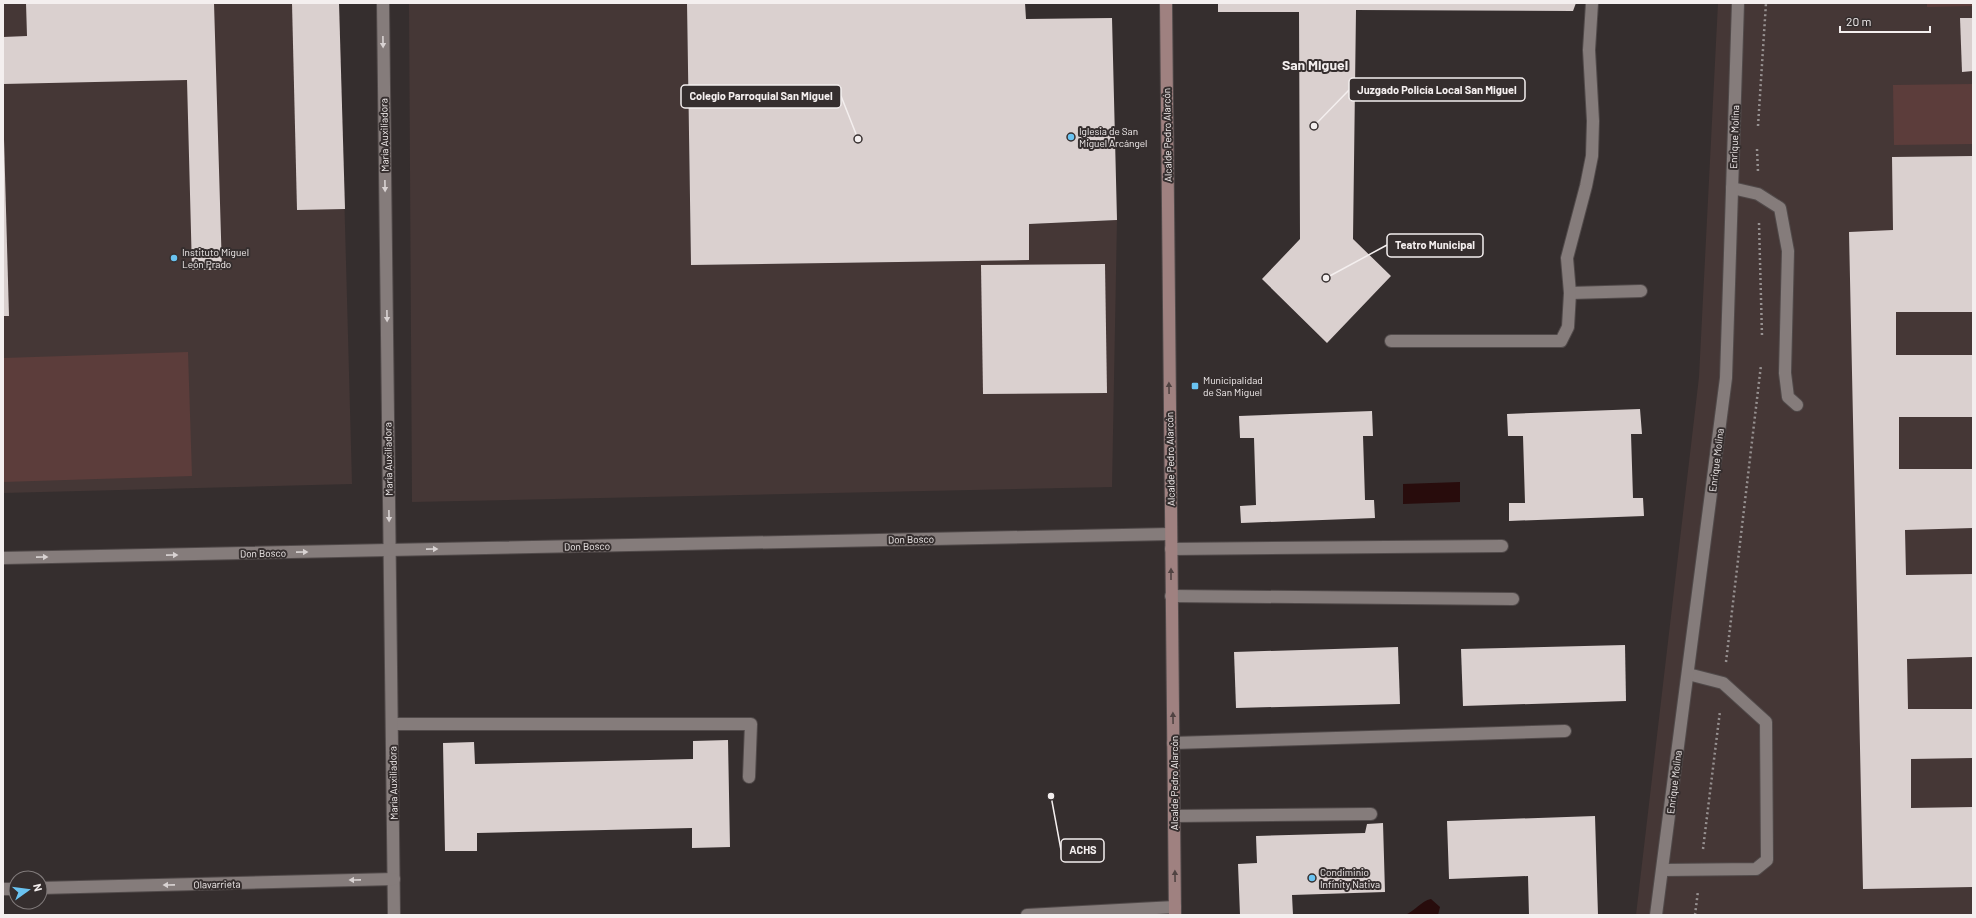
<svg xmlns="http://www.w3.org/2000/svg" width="1976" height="918" viewBox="0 0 1976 918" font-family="Barlow,sans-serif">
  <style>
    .built { fill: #453736 }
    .green { fill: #5c3d3b }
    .water { fill: #280c0c }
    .building { fill: #dad0cf }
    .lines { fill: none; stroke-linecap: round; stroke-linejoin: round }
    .lane-casing { stroke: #514a4a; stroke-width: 14 }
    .street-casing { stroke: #514a4a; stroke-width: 14 }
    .secondary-casing { stroke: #514a4a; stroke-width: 14 }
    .path { stroke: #979191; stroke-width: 2.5; stroke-dasharray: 2 3; stroke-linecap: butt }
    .lane { stroke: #857c7b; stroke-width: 12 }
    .street { stroke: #857c7b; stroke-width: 12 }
    .secondary { stroke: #9f8180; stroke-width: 12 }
    .oneway { fill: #d8d2d2 }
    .oneway2 { fill: #504342 }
    .poi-dot { fill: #6ac3f1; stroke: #352e2e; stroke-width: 1.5 }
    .labels { text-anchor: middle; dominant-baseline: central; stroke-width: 4; stroke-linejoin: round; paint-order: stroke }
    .poi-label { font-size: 10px; fill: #f4efef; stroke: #352e2e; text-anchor: start }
    .street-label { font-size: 10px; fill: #f4efef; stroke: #352e2e }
    .district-label { font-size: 14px; font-weight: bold; fill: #f4efef; stroke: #352e2e }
    .leader { fill: none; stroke: #f4efef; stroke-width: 1.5 }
    .callout-dot { fill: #f4efef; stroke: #352e2e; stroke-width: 1.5 }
    .callout { fill: #352e2e; stroke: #f4efef; stroke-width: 1.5 }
    .callout-label { font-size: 11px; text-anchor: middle; font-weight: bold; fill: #f4efef }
  </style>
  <rect width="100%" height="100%" fill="#352e2e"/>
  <!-- built -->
  <g class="built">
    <polygon points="3,3 339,3 352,484 3,493"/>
    <polygon points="409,3 687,3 691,265 1029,260 1029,224 1117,220 1112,487 412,502"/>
    <polygon points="1718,3 1973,3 1973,915 1636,915 1699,377"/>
  </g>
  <!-- green -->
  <g class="green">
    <polygon points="1927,3 1973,3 1973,6 1927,7"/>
    <polygon points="1973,84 1973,144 1894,145 1893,85"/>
    <polygon points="188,352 192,476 3,482 3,358"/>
  </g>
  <!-- water -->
  <g class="water">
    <polygon points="1460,482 1460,502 1403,504 1403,484"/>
    <path d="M 1431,899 L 1440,907 L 1438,915 L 1405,915 C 1415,911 1421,901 1431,899 Z"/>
  </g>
  <!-- building -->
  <g class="building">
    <polygon points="26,3 214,3 222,270 192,270 187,80 3,84 3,37 27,36"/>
    <polygon points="292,3 339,3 345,209 297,210"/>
    <polygon points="687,3 1025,3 1026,19 1112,18 1117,220 1029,224 1029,260 691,265"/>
    <polygon points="1218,3 1576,3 1573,11 1356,10 1353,239 1391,276 1327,343 1262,279 1300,239 1299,12 1218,12"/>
    <polygon points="1960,18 1973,18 1973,71 1962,72"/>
    <polygon points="4,139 9,316 3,316 3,140"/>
    <polygon points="1973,156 1973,312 1896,312 1896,355 1973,355 1973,417 1899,417 1899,469 1973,469 1973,528 1905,530 1906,575 1973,574 1973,657 1907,659 1908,709 1973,709 1973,758 1911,759 1911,808 1973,807 1973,887 1863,889 1849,232 1893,230 1892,157"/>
    <polygon points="1105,264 1107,393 983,394 981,265"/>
    <polygon points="1640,409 1642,434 1631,434 1633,498 1643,498 1644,516 1509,521 1509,503 1525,503 1523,436 1508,436 1507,414"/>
    <polygon points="1372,411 1373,436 1363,436 1365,500 1374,500 1375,518 1241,523 1240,506 1256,505 1254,438 1240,438 1239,416"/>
    <polygon points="1625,645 1626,701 1463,706 1461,649"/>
    <polygon points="1398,647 1400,704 1236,708 1234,652"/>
    <polygon points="728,740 730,847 692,848 692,828 477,833 477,851 445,851 443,743 474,742 475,764 693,759 693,741"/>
    <polygon points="1595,816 1598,915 1529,915 1528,876 1449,879 1447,821"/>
    <polygon points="1383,823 1385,892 1292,895 1293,915 1240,915 1238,864 1257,863 1256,836 1365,833 1367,824"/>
  </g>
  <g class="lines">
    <defs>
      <g id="lane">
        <polyline points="1732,188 1758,194 1780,208 1788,251 1785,373 1788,397 1797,405"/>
        <polyline points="1570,293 1641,291"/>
        <polyline points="1391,341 1561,341 1568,327 1570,293 1567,258 1586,186 1592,156 1593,121 1589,50 1592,3"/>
        <polyline points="1171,549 1502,546"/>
        <polyline points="1171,596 1513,599"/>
        <polyline points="392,724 751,724 749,777"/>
        <polyline points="1173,743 1565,731"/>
        <polyline points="1174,816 1371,814"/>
        <polyline points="1663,870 1756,869 1767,860 1766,722 1723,683 1688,674"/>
        <polyline points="1027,915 1175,907"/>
        <polyline points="1656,915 1726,378 1738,3"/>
      </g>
      <g id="street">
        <polyline points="383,3 394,915"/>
        <polyline points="3,558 1170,534"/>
        <polyline points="40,888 394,879"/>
        <polyline points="3,889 16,889"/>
      </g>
      <polyline id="secondary" points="1166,3 1175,915"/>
    </defs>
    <!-- lane casing -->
    <use href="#lane" class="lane-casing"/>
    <!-- street casing -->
    <use href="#street" class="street-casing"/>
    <!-- secondary casing -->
    <use href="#secondary" class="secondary-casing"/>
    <!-- path -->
    <g class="path">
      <polyline points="1758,126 1766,3"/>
      <polyline points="1757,149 1758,172"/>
      <polyline points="1759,223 1762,336"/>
      <polyline points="1726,662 1761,365"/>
      <polyline points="1703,849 1720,711"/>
      <polyline points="1695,915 1698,891"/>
    </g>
    <!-- lane -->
    <use href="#lane" class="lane"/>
    <!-- street -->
    <use href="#street" class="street"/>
    <!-- secondary -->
    <use href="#secondary" class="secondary"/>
  </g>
  <!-- one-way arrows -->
  <defs><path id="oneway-solid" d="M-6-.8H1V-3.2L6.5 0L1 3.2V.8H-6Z"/></defs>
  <g class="oneway">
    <use href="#oneway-solid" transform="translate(383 42) rotate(89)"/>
    <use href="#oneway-solid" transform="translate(385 186) rotate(89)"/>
    <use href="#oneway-solid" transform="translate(387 316) rotate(89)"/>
    <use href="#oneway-solid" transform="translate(389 516) rotate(89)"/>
    <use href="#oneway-solid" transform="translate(432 549) rotate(-1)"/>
    <use href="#oneway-solid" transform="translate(302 552) rotate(-1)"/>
    <use href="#oneway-solid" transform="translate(172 555) rotate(-1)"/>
    <use href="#oneway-solid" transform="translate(42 557) rotate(-1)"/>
    <use href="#oneway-solid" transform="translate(355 880) rotate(179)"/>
    <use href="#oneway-solid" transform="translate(169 885) rotate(179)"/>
  </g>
  <g class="oneway2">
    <use href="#oneway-solid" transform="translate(1169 388) rotate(-91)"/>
    <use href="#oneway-solid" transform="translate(1171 574) rotate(-90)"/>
    <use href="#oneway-solid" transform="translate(1173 718) rotate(-91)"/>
    <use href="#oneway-solid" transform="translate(1175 876) rotate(-91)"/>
  </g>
  <!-- markers -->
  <g class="poi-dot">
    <circle cx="1071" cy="137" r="4"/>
    <circle cx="174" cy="258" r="4"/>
    <rect x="1191" y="382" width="8" height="8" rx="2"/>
    <circle cx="1312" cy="878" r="4"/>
  </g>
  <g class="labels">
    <!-- poi labels -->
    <g class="poi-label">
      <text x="1079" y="131">Iglesia de San<tspan x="1079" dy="12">Miguel Arcángel</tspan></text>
      <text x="182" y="252">Instituto Miguel<tspan x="182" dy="12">León Prado</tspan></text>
      <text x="1203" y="380">Municipalidad<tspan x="1203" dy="12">de San Miguel</tspan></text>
      <text x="1320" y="872">Condiminio<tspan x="1320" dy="12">Infinity Nativa</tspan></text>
    </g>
    <!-- street labels -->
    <g class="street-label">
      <text transform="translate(384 135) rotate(-91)">María Auxiliadora</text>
      <text transform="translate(1167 135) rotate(-91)">Alcalde Pedro Alarcón</text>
      <text transform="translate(1734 137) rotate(-88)">Enrique Molina</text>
      <text transform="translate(388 459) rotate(-91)">María Auxiliadora</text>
      <text transform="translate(1170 459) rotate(-91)">Alcalde Pedro Alarcón</text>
      <text transform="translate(1716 460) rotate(-83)">Enrique Molina</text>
      <text transform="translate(911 539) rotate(-1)">Don Bosco</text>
      <text transform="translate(587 546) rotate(-1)">Don Bosco</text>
      <text transform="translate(263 553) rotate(-1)">Don Bosco</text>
      <text transform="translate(1674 782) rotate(-83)">Enrique Molina</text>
      <text transform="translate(393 783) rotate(-91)">María Auxiliadora</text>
      <text transform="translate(1174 783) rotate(-90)">Alcalde Pedro Alarcón</text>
      <text transform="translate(217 884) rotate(-1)">Olavarrieta</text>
    </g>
    <!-- district labels -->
    <g class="district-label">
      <text x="1315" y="64">San Miguel</text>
    </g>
  </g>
  <!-- callouts -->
  <path class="leader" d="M1314 126L1349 90M858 139L841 96M1326 278L1387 245M1051 796L1061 850"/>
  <g class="callout-dot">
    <circle cx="1314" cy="126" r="4"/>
    <circle cx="858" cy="139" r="4"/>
    <circle cx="1326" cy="278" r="4"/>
    <circle cx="1051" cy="796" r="4"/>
  </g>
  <g class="callout">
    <rect x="1349" y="78" width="176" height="23" rx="4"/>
    <rect x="681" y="85" width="160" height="23" rx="4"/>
    <rect x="1387" y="234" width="96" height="23" rx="4"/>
    <rect x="1061" y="839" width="43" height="23" rx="4"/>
  </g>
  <g class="callout-label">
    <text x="1437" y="94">Juzgado Policía Local San Miguel</text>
    <text x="761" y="100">Colegio Parroquial San Miguel</text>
    <text x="1435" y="249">Teatro Municipal</text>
    <text x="1083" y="854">ACHS</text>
  </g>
  <!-- border -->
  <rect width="1976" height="918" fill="none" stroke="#f4efef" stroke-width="8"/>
  <!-- north arrow -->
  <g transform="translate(28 890) rotate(76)"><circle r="19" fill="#352e2e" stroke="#817b7b"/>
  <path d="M0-3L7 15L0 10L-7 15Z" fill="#6ac3f1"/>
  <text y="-6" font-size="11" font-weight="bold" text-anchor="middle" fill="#f4efef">N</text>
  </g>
  <!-- scale -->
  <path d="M1840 26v6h90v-6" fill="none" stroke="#f4efef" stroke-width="2"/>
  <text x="1846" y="26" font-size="12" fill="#f4efef" stroke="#352e2e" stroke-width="3" paint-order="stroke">20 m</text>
</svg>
